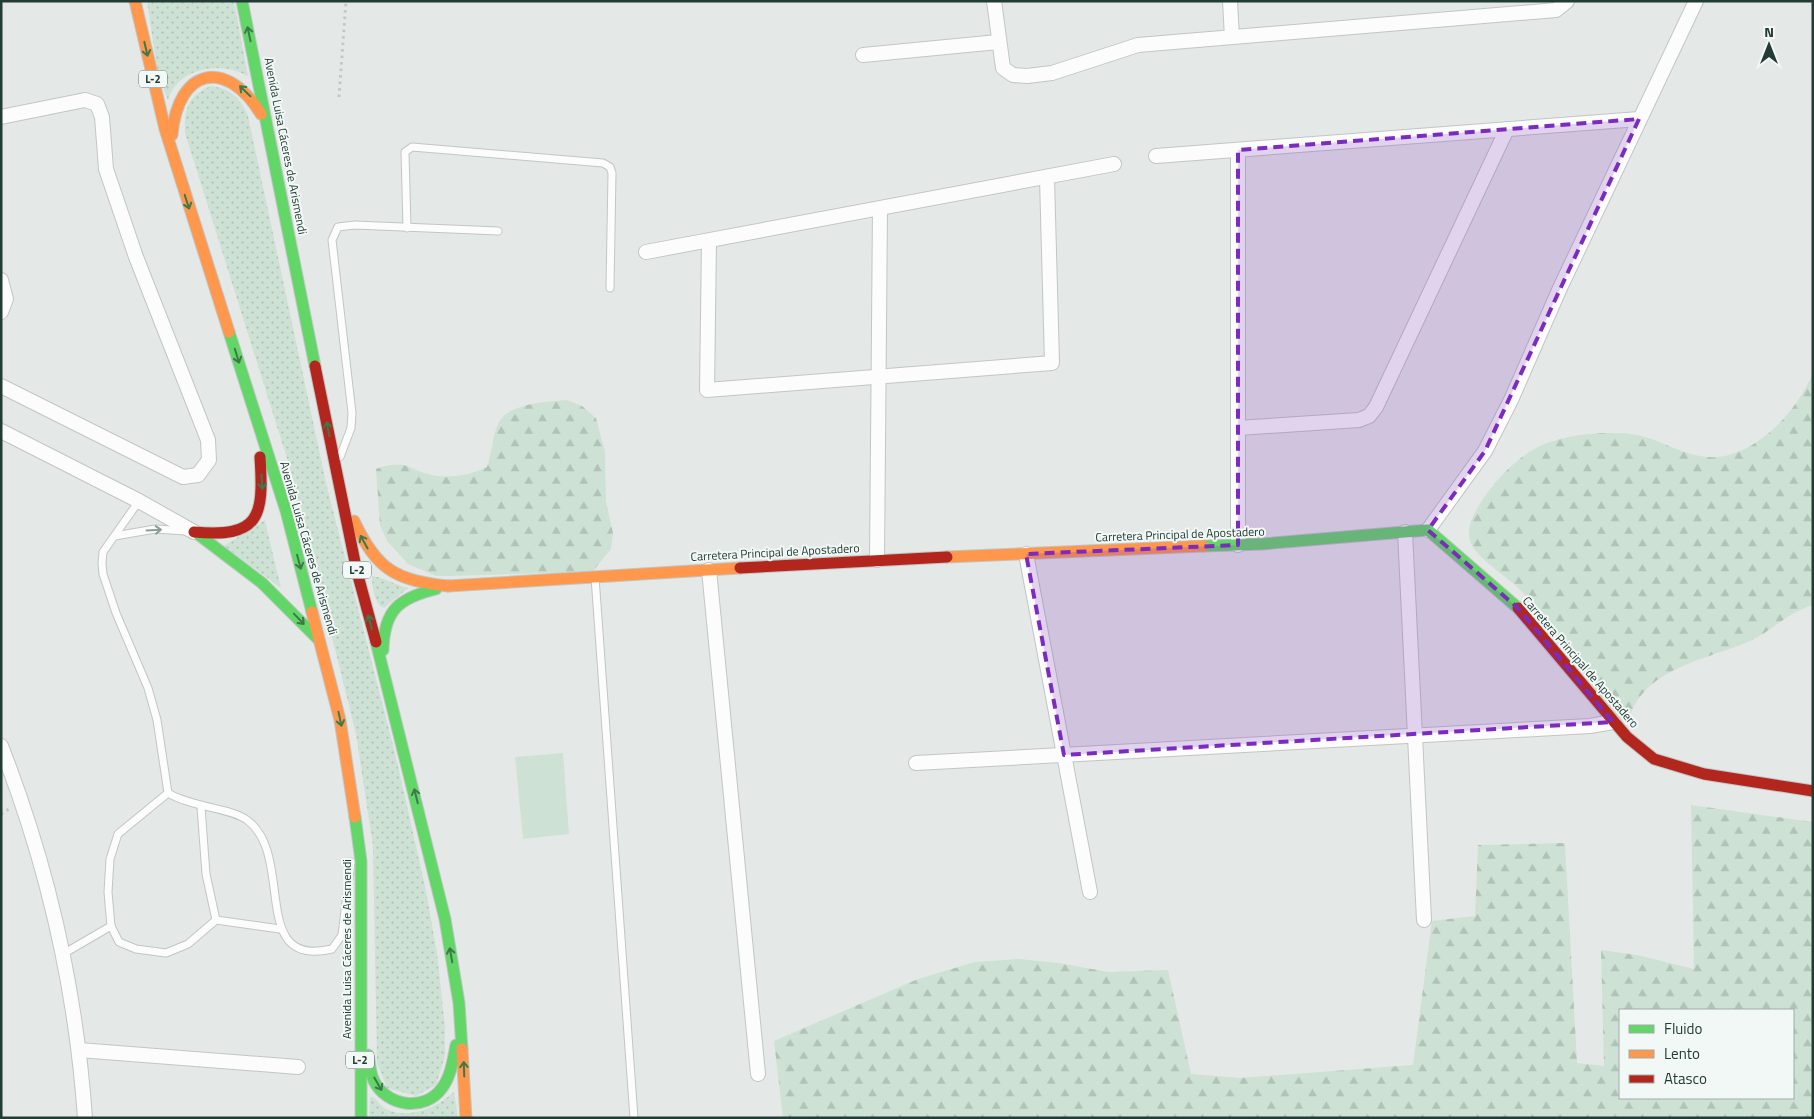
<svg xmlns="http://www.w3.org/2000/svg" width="1814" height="1119" viewBox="0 0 1814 1119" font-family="'Titillium Web',sans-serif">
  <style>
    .grass { fill: url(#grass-dots) }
    .forest { fill: url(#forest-firs); fill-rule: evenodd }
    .pitch { fill: #cee1d5 }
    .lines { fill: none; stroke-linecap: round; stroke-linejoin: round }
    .lane-casing { stroke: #c1c6c4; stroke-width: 9 }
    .street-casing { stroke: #c1c6c4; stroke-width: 16 }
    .fast-casing { stroke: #c0c6c4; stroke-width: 13 }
    .slow-casing { stroke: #c0c6c4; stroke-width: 13 }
    .jam-casing { stroke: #c0c6c4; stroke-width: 13 }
    .path { stroke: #c1c9c5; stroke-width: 3; stroke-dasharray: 2.5 4; stroke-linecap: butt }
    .lane { stroke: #fbfcfb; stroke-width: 7 }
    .street { stroke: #fbfcfb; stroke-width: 14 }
    .fast { stroke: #63d668; stroke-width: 11 }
    .slow { stroke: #ff974d; stroke-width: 11 }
    .jam { stroke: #b3261e; stroke-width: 11 }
    .oneway { stroke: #3d7949 }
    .oneway2 { stroke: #8f9c98 }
    .marked { fill: #7b2cbf; fill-opacity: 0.2; stroke: #7b2cbf; stroke-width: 4; stroke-dasharray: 10 6; stroke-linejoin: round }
    .labels { text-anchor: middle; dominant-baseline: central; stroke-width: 4; stroke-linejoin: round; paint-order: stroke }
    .shield { fill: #f2f8f5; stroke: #61746f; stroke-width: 1 }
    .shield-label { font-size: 11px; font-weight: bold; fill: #233b35 }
    .street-label { font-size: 12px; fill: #233b35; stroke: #f2f8f5 }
  </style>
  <defs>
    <pattern id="grass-dots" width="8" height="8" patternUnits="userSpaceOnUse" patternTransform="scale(1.25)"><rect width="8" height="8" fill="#cee1d5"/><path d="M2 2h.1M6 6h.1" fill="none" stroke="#b1c2b7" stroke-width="1.8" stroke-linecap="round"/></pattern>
    <pattern id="forest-firs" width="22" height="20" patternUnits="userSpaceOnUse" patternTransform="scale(1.25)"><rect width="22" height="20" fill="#cee1d5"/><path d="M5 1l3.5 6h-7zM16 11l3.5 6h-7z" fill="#b1c2b7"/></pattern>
  </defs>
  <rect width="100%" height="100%" fill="#e4e9e7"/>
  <!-- grass -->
  <g class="grass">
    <path d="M 147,1 L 234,1 L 248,76 C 221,61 178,67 168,100 L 158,75 Z"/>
    <path d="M 211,86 C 230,88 241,98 248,116 L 326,483 L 395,753 L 425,886 L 437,953 L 445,1027 L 445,1056 L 436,1085 L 416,1096 L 387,1088 L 377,1063 L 373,846 L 356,734 L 291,471 L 185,133 C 184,110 188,95 211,86 Z"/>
    <polygon points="265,520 265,521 281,588 224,546"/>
    <path d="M 372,576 C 379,576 399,586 408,588 L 384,608 C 374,604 372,586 372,576 Z"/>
    <path d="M 454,1092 L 458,1118 L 369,1118 L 370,1097 L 373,1097 C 378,1101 381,1107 388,1110 C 411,1119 436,1108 454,1092 Z"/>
  </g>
  <!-- forest -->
  <g class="forest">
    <path d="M 1813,373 L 1813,605 C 1789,612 1771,631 1750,641 C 1705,661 1643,667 1628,722 L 1617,721 C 1596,691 1575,662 1553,632 C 1543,619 1534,605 1523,593 C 1510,578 1483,563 1473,547 C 1462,531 1475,512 1483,499 C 1496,480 1512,463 1531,451 C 1557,433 1620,428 1649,438 C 1676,448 1702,464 1732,454 C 1768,443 1799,406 1813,373 Z"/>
    <path d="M 567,400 L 582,406 L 596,418 L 605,452 L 606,502 L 613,533 L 611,549 L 592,572 L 450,576 L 436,576 L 408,564 L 387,541 L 380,525 L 376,469 C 412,457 408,473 439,476 C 456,478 472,474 487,467 C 492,453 492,438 498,424 C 507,403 547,402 567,400 Z"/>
    <path d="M 1691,805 L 1813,822 L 1813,1118 L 783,1118 L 774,1041 L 918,979 L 975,962 L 1019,959 L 1058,963 L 1109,972 L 1168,970 L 1191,1074 L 1239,1078 L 1413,1065 L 1432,921 L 1475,916 L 1478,845 L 1565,843 L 1577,1063 L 1604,1066 L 1601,950 L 1637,955 L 1694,969 ZM 1620,1010 L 1793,1010 L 1793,1098 L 1620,1098 Z"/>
  </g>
  <!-- pitch -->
  <polygon class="pitch" points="563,753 569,834 523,839 515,757"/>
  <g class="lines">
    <defs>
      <g id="lane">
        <polyline points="407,228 405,152 412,147 603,163 610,167 612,173 610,288"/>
        <polyline points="340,457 351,428 352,413 332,240 338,227 355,225 498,231"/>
        <polyline points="139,501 103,552 102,563 103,574 116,613 148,688 157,720 168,793 118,834 110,859 108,892 111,926 119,942 136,949 166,953 188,944 216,920 280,929"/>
        <polyline points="115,536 155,529 186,531"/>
        <polyline points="595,577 634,1118"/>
        <path d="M 168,793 C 191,807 231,808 247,820 C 296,856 248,969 332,949 L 342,935 L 351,862"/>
        <polyline points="201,807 206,874 216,920"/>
        <polyline points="63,954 111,926"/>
      </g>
      <g id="street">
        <polyline points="994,1 1003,68 1013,75 1027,76 1052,73 1138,45 1556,10 1567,1"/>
        <polyline points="1230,1 1232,37"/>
        <polyline points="863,55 998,42"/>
        <polyline points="1,117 85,100 97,104 102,117 106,169 136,257 208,440 209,460 198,475 183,477 1,386"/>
        <polyline points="1238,150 1238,545"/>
        <polyline points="1156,156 1639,119"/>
        <polyline points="709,241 707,390 1052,363 1047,178"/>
        <polyline points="646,252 1114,164"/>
        <polyline points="1,280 6,299 1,312"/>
        <polyline points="1238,428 1359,420 1369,416 1376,407 1507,129"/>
        <polyline points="1,431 139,501 194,532"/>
        <polyline points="1428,530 1485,451 1511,400 1560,288 1696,1"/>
        <polyline points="1405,532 1424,920"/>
        <polyline points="1026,554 1090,892"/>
        <polyline points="877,560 880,209"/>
        <polyline points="709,570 758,1074"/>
        <path d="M 1,746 C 48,866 76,990 85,1118"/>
        <polyline points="916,763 1590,726 1613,722"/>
        <polyline points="79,1050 298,1067"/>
      </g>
      <g id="fast">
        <polyline points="242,1 315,366"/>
        <polyline points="229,332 286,511 312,612"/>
        <polyline points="199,535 262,583 318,639"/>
        <polyline points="1203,546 1262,544 1428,530 1518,608"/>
        <polyline points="376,642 445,919 459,1003 462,1049"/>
        <path d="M 383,650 C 384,610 399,598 436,589"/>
        <polyline points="355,817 361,861 361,1118"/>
        <path d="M 368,1055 C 370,1064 370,1073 374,1081 C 387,1107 425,1112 442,1088 C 451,1076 453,1060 456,1045"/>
      </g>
      <g id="slow">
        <polyline points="135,1 165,129 229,332"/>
        <path d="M 172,135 C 178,68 226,57 261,114"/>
        <path d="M 354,521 C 377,570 395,580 448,586"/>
        <polyline points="947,557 1203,546"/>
        <polyline points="448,586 740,568"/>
        <polyline points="312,612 340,720 355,817"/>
        <polyline points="462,1049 466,1118"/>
      </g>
      <g id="jam">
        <polyline points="315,366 357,572 376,642"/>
        <path d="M 194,532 C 260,538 264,517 260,457"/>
        <polyline points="740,568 947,557"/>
        <polyline points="1518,608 1627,737 1654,759 1704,774 1813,791"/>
      </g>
    </defs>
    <!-- lane casing -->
    <use href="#lane" class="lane-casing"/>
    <!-- street casing -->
    <use href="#street" class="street-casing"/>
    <!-- fast casing -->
    <use href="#fast" class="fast-casing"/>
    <!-- slow casing -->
    <use href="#slow" class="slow-casing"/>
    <!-- jam casing -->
    <use href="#jam" class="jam-casing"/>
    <!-- path -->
    <g class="path">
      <polyline points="339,97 346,1"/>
      <polyline points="1,814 9,809"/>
    </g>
    <!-- lane -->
    <use href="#lane" class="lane"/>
    <!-- street -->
    <use href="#street" class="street"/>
    <!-- fast -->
    <use href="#fast" class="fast"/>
    <!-- slow -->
    <use href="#slow" class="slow"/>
    <!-- jam -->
    <use href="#jam" class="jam"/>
  </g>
  <!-- one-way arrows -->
  <defs><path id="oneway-shaft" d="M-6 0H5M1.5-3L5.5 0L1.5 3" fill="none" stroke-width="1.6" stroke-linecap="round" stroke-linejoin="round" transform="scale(1.25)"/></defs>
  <g class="oneway">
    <use href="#oneway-shaft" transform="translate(249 34) rotate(-102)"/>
    <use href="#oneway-shaft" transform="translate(146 49) rotate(77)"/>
    <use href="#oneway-shaft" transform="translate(245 91) rotate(-136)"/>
    <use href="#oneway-shaft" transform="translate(187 202) rotate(72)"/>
    <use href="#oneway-shaft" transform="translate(237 356) rotate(73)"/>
    <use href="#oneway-shaft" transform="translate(328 429) rotate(-101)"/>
    <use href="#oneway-shaft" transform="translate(262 482) rotate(87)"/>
    <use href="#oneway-shaft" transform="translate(364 542) rotate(-119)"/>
    <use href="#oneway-shaft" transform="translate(299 562) rotate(75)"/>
    <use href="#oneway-shaft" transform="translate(299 619) rotate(46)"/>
    <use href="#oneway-shaft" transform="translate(370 622) rotate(-105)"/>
    <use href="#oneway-shaft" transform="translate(340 719) rotate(78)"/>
    <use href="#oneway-shaft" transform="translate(416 796) rotate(-104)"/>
    <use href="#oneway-shaft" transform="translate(451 955) rotate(-100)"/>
    <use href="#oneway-shaft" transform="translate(464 1069) rotate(-92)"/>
    <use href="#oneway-shaft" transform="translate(378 1084) rotate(60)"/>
  </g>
  <use class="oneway2" href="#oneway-shaft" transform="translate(154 530) rotate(-3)"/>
  <!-- marked area -->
  <path class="marked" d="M 1639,119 L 1485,451 L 1428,530 L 1519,609 L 1613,722 L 1064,755 L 1026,554 L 1238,545 L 1238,150 Z"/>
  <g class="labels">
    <!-- shield labels -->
    <g class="shield">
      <rect x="139" y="70.5" width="28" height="17" rx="4"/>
      <rect x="343" y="561.5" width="28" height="17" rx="4"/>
      <rect x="346" y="1051.5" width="28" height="17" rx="4"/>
    </g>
    <g class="shield-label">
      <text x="153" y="79">L-2</text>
      <text x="357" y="570">L-2</text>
      <text x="360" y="1060">L-2</text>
    </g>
    <!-- street labels -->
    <g class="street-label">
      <text transform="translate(286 146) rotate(79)">Avenida Luisa Cáceres de Arismendi</text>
      <text transform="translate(1180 534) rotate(-2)">Carretera Principal de Apostadero</text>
      <text transform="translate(309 548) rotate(74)">Avenida Luisa Cáceres de Arismendi</text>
      <text transform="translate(775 552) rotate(-3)">Carretera Principal de Apostadero</text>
      <text transform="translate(1581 662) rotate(49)">Carretera Principal de Apostadero</text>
      <text transform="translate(346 949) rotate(-90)">Avenida Luisa Cáceres de Arismendi</text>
    </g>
  </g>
  <!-- border -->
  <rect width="1814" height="1119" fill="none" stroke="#233b35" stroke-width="5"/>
  <!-- legend -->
  <rect x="1619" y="1009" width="175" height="90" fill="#f2f8f5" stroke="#9faca8"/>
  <rect x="1629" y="1025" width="25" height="8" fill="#63d668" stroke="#9faca8"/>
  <text x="1664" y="1034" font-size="15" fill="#233b35">Fluido</text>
  <rect x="1629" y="1050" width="25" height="8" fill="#ff974d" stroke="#9faca8"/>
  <text x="1664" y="1059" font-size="15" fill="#233b35">Lento</text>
  <rect x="1629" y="1075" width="25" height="8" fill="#b3261e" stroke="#9faca8"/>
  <text x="1664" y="1084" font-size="15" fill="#233b35">Atasco</text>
  <!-- north arrow -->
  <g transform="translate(1769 45)" stroke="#f2f8f5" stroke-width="4" paint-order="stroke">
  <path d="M0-4L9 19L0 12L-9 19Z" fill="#233b35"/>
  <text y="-8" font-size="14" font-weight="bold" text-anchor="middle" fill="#233b35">N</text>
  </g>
</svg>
